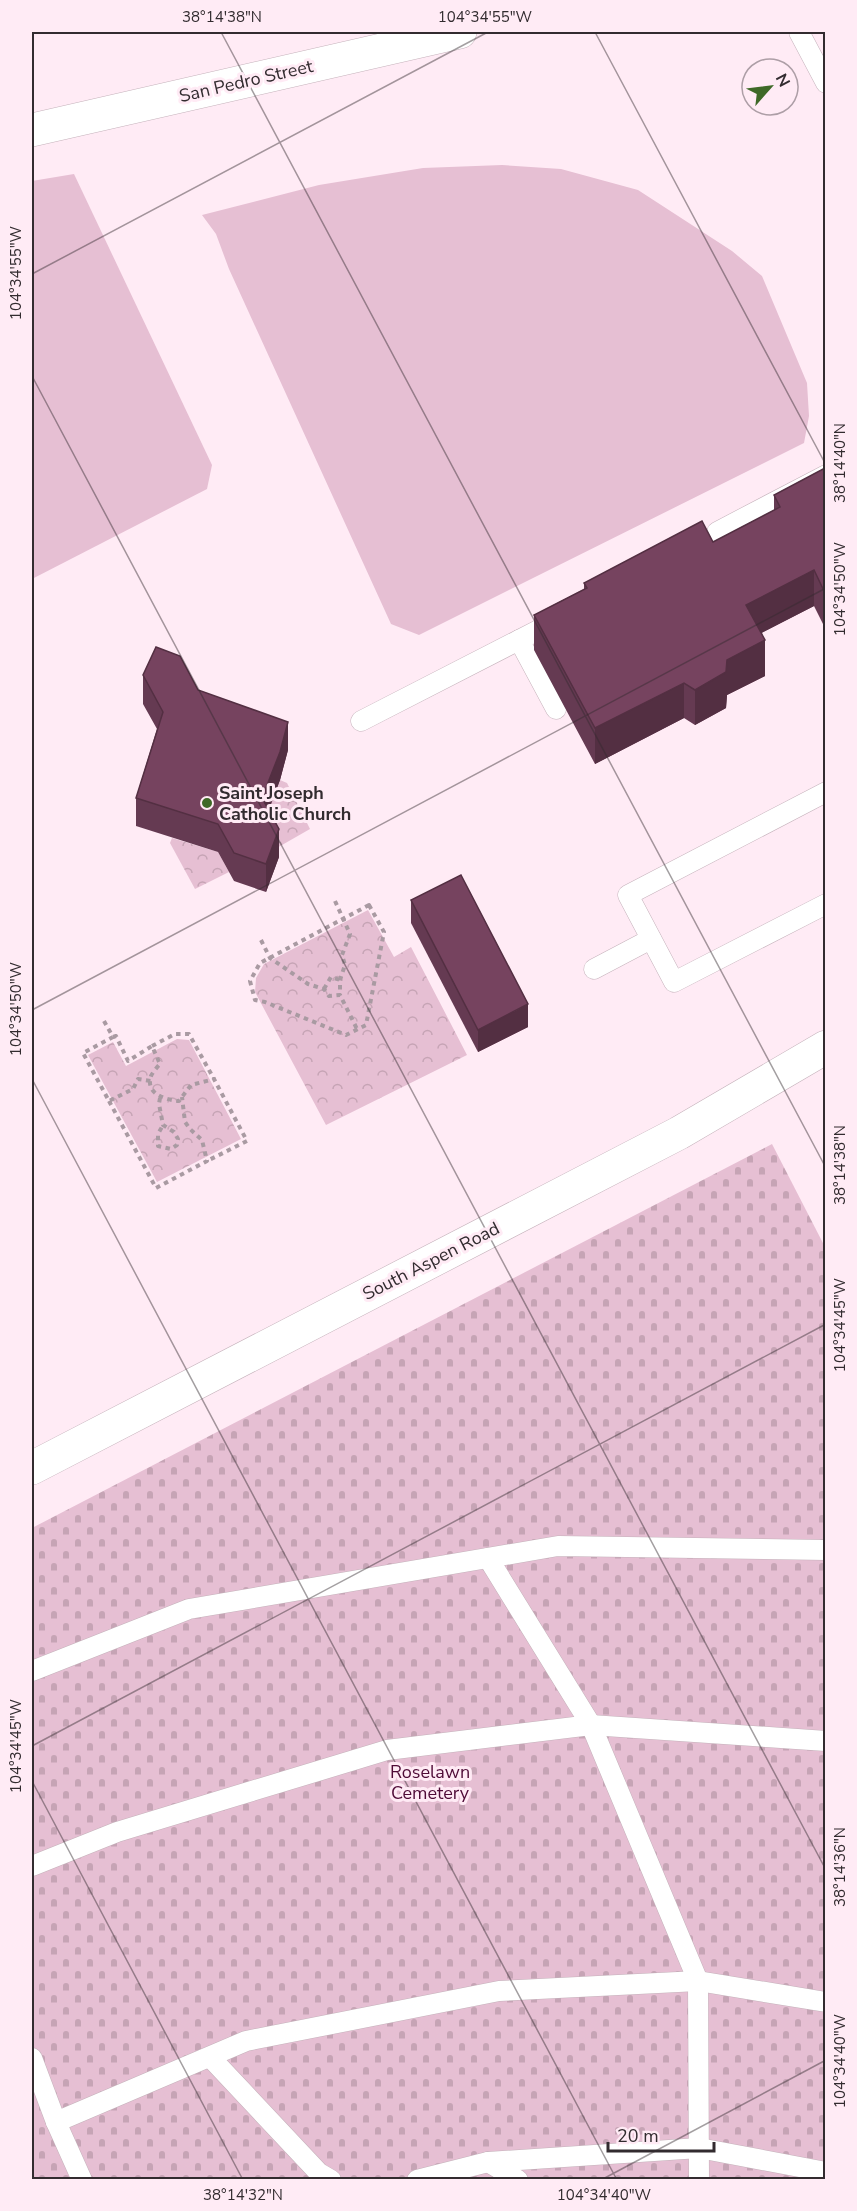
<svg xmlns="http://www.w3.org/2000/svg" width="857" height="2211" viewBox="0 0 857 2211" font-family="'Nunito Sans',sans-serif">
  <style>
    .cemetery { fill: url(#cemetery-stones) }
    .park { fill: url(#park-crowns) }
    .pitch { fill: #e6bfd3 }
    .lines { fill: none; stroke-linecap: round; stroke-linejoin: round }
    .lane-casing { stroke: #c5b2bb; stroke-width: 21 }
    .street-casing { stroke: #c5b2bb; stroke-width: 34 }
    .secondary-casing { stroke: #c5b2bb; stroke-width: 34 }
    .path { stroke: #a99aa2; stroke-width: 4; stroke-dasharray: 4.5 4.5; stroke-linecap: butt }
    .lane { stroke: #fff; stroke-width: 20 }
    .street { stroke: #fff; stroke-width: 33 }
    .secondary { stroke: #fff; stroke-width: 33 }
    .wall { fill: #653a52 }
    .shaded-wall { fill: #532f42 }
    .building { fill: #76435f; stroke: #532f42; stroke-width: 1.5 }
    .ticks { fill: none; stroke: #322b2f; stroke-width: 1.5; stroke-opacity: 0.45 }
    .poi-dot { fill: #3e6927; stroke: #ffebf5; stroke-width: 2 }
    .labels { text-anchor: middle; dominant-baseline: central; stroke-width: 6; stroke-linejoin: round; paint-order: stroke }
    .street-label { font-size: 18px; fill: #322b2f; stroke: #ffebf5 }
    .poi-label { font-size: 18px; font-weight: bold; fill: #322b2f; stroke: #ffebf5; text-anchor: start }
    .park-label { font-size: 18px; fill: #4f0b37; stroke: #ffebf5 }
    .neatline { fill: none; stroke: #322b2f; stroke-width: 2 }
    .ticks-label { font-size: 15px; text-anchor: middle; fill: #322b2f }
  </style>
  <defs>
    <pattern id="cemetery-stones" width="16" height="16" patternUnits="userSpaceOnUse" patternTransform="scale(1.5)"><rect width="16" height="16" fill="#e6bfd3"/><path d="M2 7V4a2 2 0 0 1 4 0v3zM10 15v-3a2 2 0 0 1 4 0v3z" fill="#c6a4b5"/></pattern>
    <pattern id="park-crowns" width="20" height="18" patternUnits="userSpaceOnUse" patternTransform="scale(1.5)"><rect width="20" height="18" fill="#e6bfd3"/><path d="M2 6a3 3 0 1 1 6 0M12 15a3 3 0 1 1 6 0" fill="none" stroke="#c6a4b5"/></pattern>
  </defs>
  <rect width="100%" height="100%" fill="#ffebf5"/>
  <!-- cemetery -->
  <polygon class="cemetery" points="772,1144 825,1247 825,2179 32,2180 32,1528"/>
  <!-- park -->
  <g class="park">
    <polygon points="280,780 287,783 310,829 275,849 262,826"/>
    <polygon points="172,838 218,852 229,872 195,889 170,843"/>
    <polygon points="368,910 394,957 411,947 467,1055 326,1125 255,992 256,978 264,964"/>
    <polygon points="177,1039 189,1040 241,1139 157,1182 88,1055 113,1042 126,1066"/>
  </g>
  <!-- pitch -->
  <g class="pitch">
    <polygon points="502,165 561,169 638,190 732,251 762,276 807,383 809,416 804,443 419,635 391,624 229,269 216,234 202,215 319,185 423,168"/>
    <polygon points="74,174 212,465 207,489 32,579 32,181"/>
  </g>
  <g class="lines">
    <defs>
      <g id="lane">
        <polyline points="799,32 826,83"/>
        <polyline points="717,532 826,475"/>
        <polyline points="519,640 556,709"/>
        <polyline points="361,721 556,621"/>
        <polyline points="826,792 628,895 674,982 826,904"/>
        <polyline points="594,969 651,939"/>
        <polyline points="488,1558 591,1725 698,1981 699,2180"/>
        <polyline points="32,1671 189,1609 558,1546 826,1550"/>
        <polyline points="32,1866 117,1832 387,1750 591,1725 826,1741"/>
        <polyline points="210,2057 319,2173 331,2180"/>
        <polyline points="32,2058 56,2122 82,2180"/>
        <polyline points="56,2122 246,2041 499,1991 698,1981 826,2002"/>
        <polyline points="488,2162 518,2180"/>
        <polyline points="417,2180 488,2162 699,2148 826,2172"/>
      </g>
      <polyline id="street" points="32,130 460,32"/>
      <polyline id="secondary" points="32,1468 679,1133 826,1047"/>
    </defs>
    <!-- lane casing -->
    <use href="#lane" class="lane-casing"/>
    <!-- street casing -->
    <use href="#street" class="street-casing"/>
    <!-- secondary casing -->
    <use href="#secondary" class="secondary-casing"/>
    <!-- path -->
    <g class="path">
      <polyline points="335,901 350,934 342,955 345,965 340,980 340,995"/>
      <polygon points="369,905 384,932 366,1025 346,1035 265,1002 255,1000 250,981 260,963"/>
      <polyline points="261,940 270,958 308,984 324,989 329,996 340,995 357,1029"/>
      <polyline points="324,989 331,977 340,980"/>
      <polyline points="104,1021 113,1037 83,1053 109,1101 133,1089 138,1079 151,1081"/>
      <path d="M 113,1037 L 116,1036 L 128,1061 L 152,1046 L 160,1064 C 157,1067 153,1072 151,1076 C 145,1094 166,1100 179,1101 L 191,1085 L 214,1079 L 247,1141 L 207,1161"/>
      <polyline points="152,1046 175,1034 189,1034 214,1079"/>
      <polyline points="160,1098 159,1104 163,1125 174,1132 178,1139 177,1145 171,1149 158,1146 158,1134 163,1125"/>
      <polyline points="109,1101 156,1188 207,1161 202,1140 190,1129 185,1122 182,1097"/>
    </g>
    <!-- lane -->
    <use href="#lane" class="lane"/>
    <!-- street -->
    <use href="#street" class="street"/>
    <!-- secondary -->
    <use href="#secondary" class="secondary"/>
  </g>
  <!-- wall -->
  <g class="wall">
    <polygon points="825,468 825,628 814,606 761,633 765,676 727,695 726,708 695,725 684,718 595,764 534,650 534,615 584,589 584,583 713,542 774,510 774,495"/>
    <polygon points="143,675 198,690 288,750 280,780 269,810 279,857 266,892 234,881 218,852 136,826 136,798 157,729 143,704"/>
    <polygon points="411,900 528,1027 478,1052 411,923"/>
  </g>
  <!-- shaded-wall -->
  <g class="shaded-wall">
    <polygon points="814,570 814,606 746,641 746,605"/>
    <polygon points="765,640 765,676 727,695 726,708 695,725 695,690 727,660"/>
    <polygon points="684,683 684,718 595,764 595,728"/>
    <polygon points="288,722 288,750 280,780 262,826 262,798"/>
    <polygon points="279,829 279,857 266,892 266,864"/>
    <polygon points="528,1004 528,1027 478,1052 478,1030"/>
    <polygon points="34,1219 34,1236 32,1237 32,1221"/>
  </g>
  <!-- building -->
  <g class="building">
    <polygon points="825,468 825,593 814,570 746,605 765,640 727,660 726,672 695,690 684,683 595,728 534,615 587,588 584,583 702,521 713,542 780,507 774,495"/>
    <polygon points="156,647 180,656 198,690 288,722 280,752 262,798 279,829 266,864 234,853 218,824 136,798 163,712 143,675"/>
    <polygon points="461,875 528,1004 478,1030 411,900"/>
  </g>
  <!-- ticks -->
  <path class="ticks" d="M 221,32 L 826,1168M 595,32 L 826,465M 32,274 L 488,32M 32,376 L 826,1870M 32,1010 L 826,588M 32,1079 L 617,2180M 32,1746 L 826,1324M 32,1781 L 243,2180M 601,2180 L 826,2060"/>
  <!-- markers -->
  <circle class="poi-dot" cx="207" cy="803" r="6"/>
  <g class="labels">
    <!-- street labels -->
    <g class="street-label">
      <text transform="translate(246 81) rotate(-13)">San Pedro Street</text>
      <text transform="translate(431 1261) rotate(-27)">South Aspen Road</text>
    </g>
    <!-- poi labels -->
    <g class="poi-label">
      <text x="219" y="793">Saint Joseph<tspan x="219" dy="21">Catholic Church</tspan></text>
    </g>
    <!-- park labels -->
    <g class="park-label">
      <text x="430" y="1772">Roselawn<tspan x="430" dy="21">Cemetery</tspan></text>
    </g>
  </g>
  <!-- border -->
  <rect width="857" height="2211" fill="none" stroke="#ffebf5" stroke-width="66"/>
  <!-- north arrow -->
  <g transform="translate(770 87) rotate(62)"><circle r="28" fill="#ffebf5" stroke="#ad9ea6" stroke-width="1.5"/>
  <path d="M0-4.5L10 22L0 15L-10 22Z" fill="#3e6927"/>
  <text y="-9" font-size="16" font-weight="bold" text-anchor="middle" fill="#322b2f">N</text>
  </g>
  <!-- scale -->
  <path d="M608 2142v9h106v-9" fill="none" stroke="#322b2f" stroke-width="3"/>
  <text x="617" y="2142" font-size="18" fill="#322b2f" stroke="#ffebf5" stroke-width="4.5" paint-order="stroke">20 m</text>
  <rect x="33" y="33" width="791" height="2145" class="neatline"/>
  <g class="ticks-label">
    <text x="222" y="22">38°14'38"N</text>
    <text x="485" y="22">104°34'55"W</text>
    <text transform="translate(16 273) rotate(-90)" y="5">104°34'55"W</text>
    <text transform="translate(840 463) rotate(-90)" y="5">38°14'40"N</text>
    <text transform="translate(840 589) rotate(-90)" y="5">104°34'50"W</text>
    <text transform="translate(16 1009) rotate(-90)" y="5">104°34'50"W</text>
    <text transform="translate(840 1165) rotate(-90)" y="5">38°14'38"N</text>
    <text transform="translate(840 1325) rotate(-90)" y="5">104°34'45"W</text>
    <text transform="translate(16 1746) rotate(-90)" y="5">104°34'45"W</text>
    <text transform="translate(840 1867) rotate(-90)" y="5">38°14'36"N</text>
    <text transform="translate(840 2061) rotate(-90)" y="5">104°34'40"W</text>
    <text x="243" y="2200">38°14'32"N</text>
    <text x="604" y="2200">104°34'40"W</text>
  </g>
</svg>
